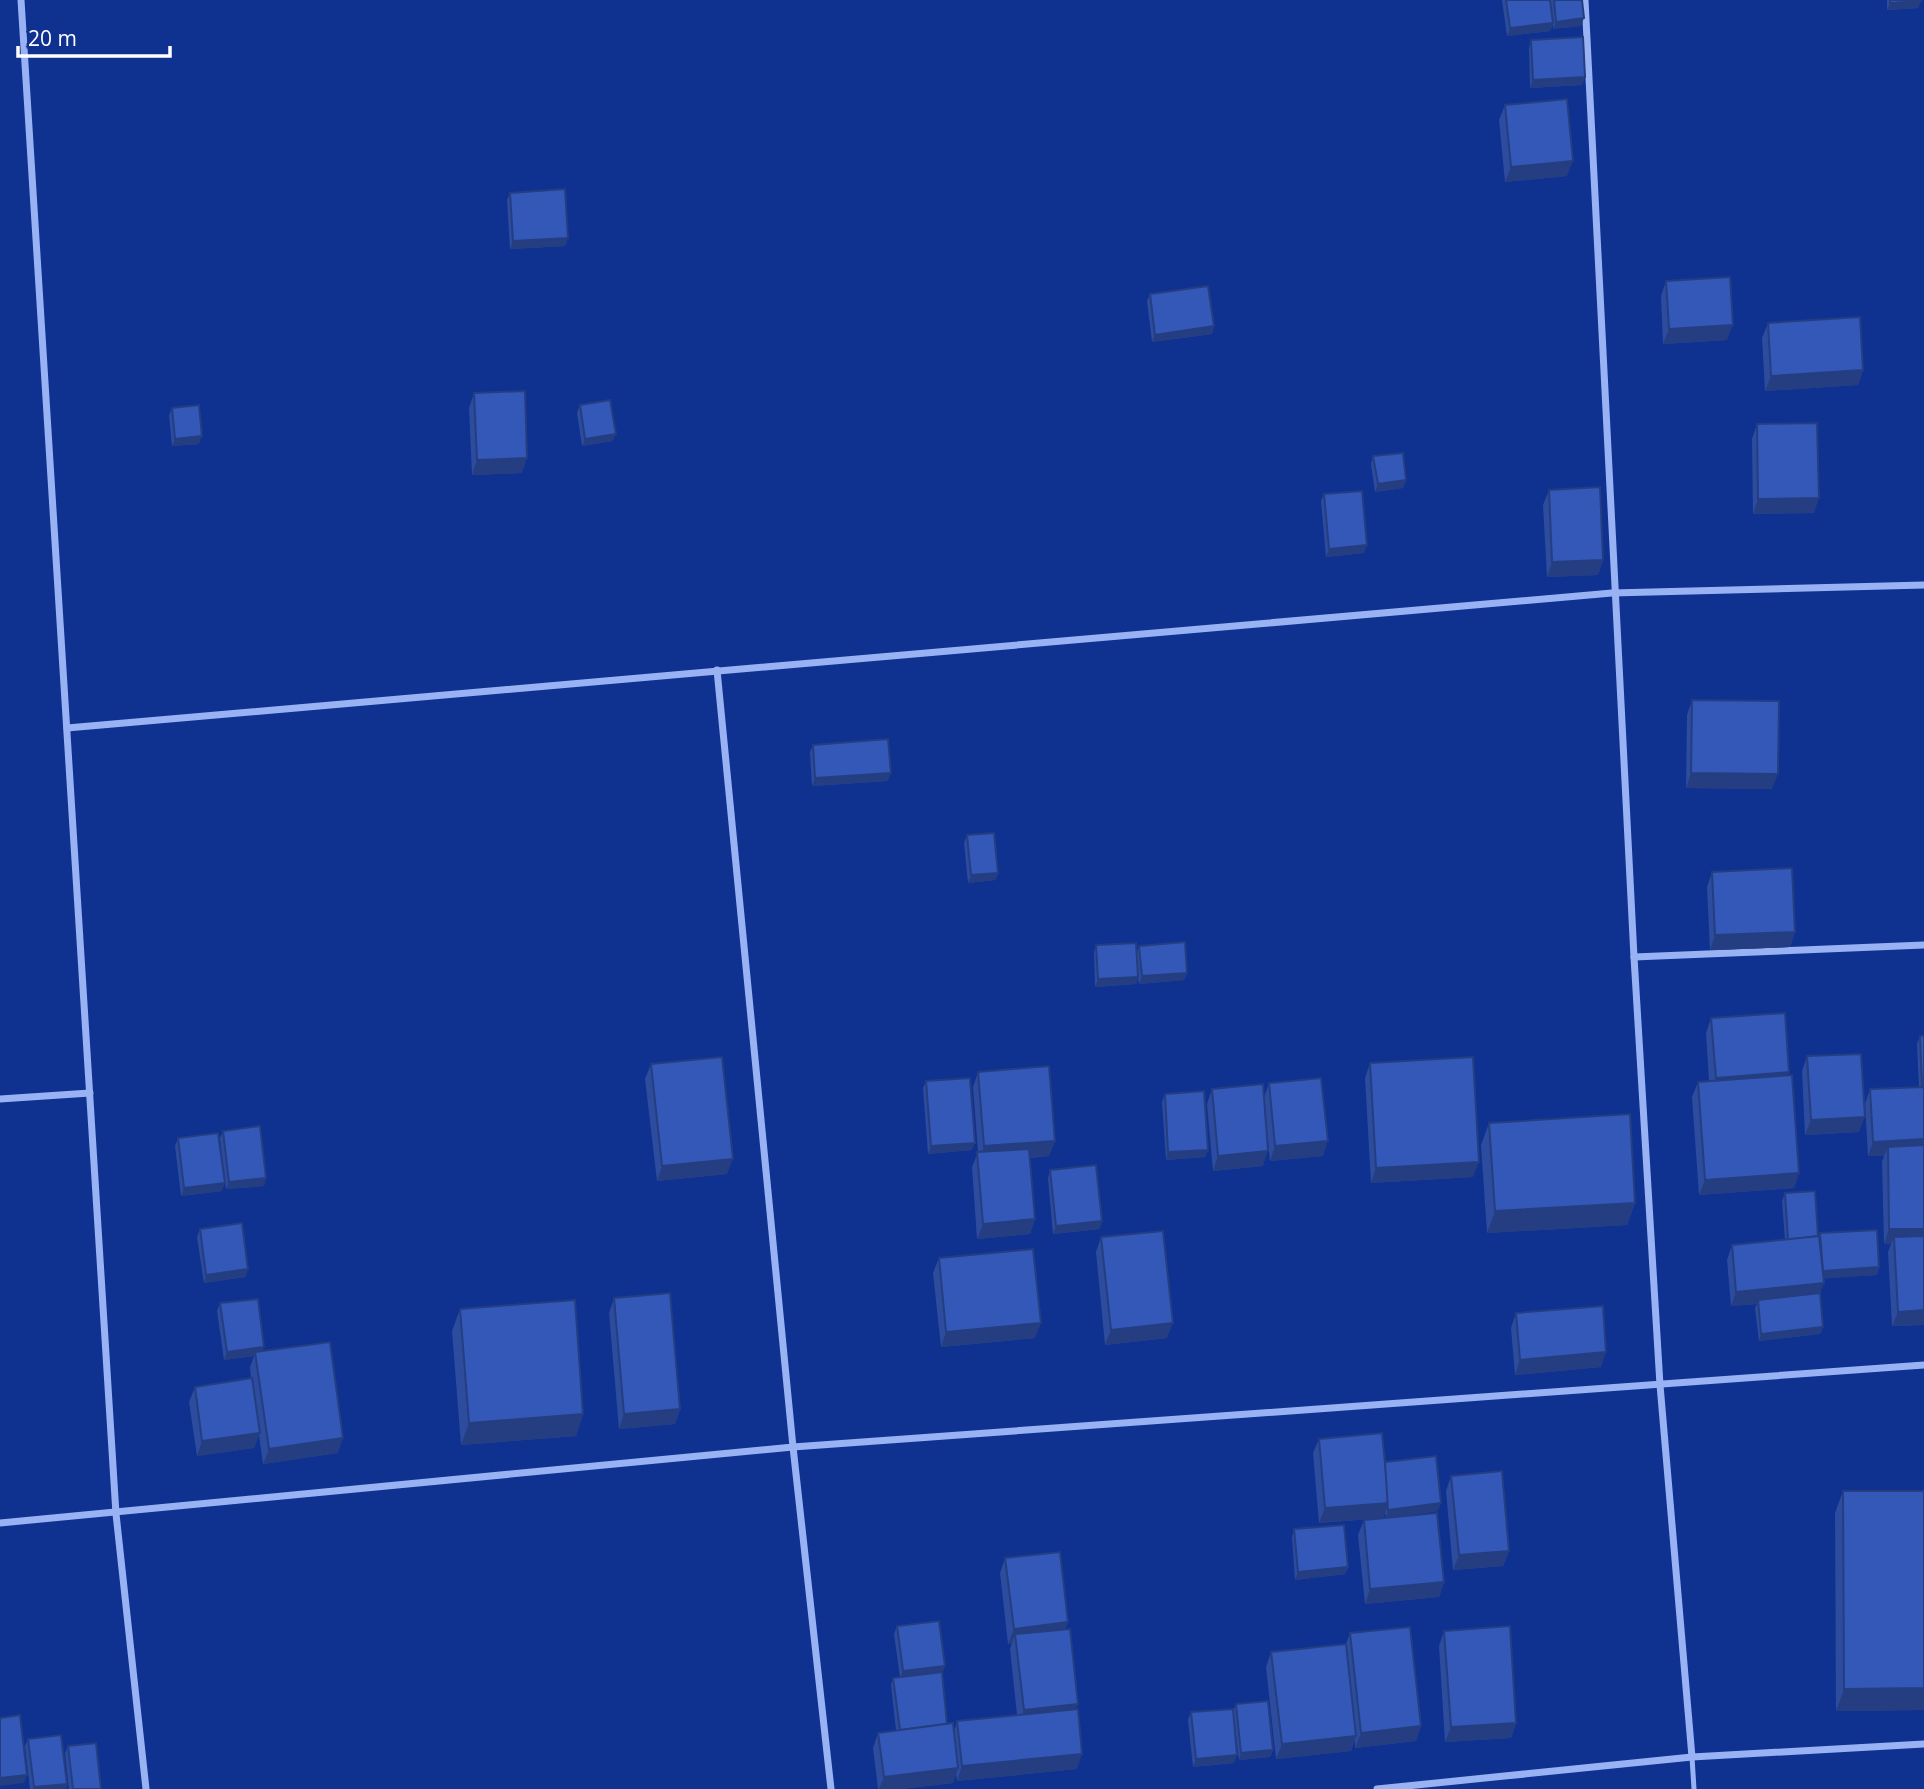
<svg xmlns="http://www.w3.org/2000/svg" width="1924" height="1789" viewBox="0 0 1924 1789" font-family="'Open Sans',sans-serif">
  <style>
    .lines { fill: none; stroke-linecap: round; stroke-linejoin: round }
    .service { stroke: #99b2f3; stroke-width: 5 }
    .minor { stroke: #99b2f3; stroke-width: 7 }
    .wall { fill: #2d4c9e }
    .shaded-wall { fill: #243e81 }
    .building { fill: #3458b8; stroke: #243e81; stroke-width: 2 }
  </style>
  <rect width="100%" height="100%" fill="#0f3190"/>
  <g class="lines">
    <!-- service -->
    <polyline class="service" points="1692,1757 1694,1789"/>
    <!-- minor -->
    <g class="minor">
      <polyline points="21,0 116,1514 146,1789"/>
      <polyline points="1585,0 1634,957 1660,1385 1692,1757"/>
      <polyline points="67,728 1612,593 1924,585"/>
      <polyline points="1634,957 1924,945"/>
      <polyline points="0,1099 90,1093"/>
      <polyline points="0,1523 793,1447 717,670"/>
      <polyline points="831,1789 793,1447 1924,1365"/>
      <polyline points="1377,1789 1692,1757 1924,1744"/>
    </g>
  </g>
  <!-- wall -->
  <g class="wall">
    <polygon points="1502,0 1582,0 1581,26 1553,29 1553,24 1550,31 1507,36"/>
    <polygon points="1887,0 1921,0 1918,8 1887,10"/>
    <polygon points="1531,40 1585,77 1582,85 1530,88 1529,48"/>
    <polygon points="1505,105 1567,176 1505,182 1499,120"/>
    <polygon points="510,193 566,246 510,249 507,200"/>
    <polygon points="1666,281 1727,340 1663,344 1661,296"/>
    <polygon points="1150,294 1214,326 1212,334 1152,342 1147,301"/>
    <polygon points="1768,323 1863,370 1858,385 1765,391 1762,338"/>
    <polygon points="474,393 522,473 472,475 469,408"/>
    <polygon points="580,405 613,441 582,446 577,413"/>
    <polygon points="172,408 199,444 172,446 169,415"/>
    <polygon points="1757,424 1814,513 1753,514 1752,439"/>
    <polygon points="1373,456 1406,480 1403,488 1375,492 1371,464"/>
    <polygon points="1549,490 1603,560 1598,575 1547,577 1543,505"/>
    <polygon points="1324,494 1364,553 1326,557 1321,501"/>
    <polygon points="1692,700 1772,789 1686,788 1687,715"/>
    <polygon points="813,745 888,781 812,786 810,752"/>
    <polygon points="967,835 998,873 995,880 968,883 964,843"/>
    <polygon points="1712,872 1795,932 1790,947 1710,950 1707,887"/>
    <polygon points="1096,945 1137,952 1139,946 1187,973 1184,980 1139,984 1138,977 1136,984 1095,987 1094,952"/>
    <polygon points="1711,1018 1789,1072 1788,1076 1799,1173 1794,1188 1699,1195 1692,1097 1698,1082 1709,1081 1706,1033"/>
    <polygon points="1920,1036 1924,1036 1924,1325 1892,1326 1888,1252 1891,1244 1884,1244 1882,1162 1884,1156 1868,1156 1865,1104 1870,1089 1919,1087 1917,1044"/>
    <polygon points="1807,1056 1859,1132 1805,1135 1802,1071"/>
    <polygon points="1370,1063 1473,1177 1371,1183 1365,1078"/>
    <polygon points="651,1064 727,1174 657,1181 645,1079"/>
    <polygon points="978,1072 1055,1141 1049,1156 1030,1158 1035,1219 1030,1234 977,1239 972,1167 978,1152 973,1087"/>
    <polygon points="926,1081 972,1150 928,1154 923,1088"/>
    <polygon points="1269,1083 1323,1156 1270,1161 1264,1098"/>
    <polygon points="1212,1089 1263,1166 1213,1171 1207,1104"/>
    <polygon points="1165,1094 1208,1150 1205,1157 1166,1160 1162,1102"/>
    <polygon points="1489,1123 1635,1203 1627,1225 1487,1233 1481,1145"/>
    <polygon points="223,1131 266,1178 264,1186 226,1189 220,1138"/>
    <polygon points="178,1138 222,1191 181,1196 175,1146"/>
    <polygon points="1050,1170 1100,1229 1053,1234 1048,1178"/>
    <polygon points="1785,1193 1818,1236 1820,1233 1879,1267 1877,1275 1823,1278 1820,1294 1823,1327 1820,1334 1759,1341 1755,1308 1757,1304 1731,1306 1727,1260 1732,1245 1785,1240 1782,1201"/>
    <polygon points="200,1229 248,1269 245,1277 204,1283 197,1237"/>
    <polygon points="1101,1237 1167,1338 1105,1345 1096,1252"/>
    <polygon points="939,1258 1035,1338 941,1347 933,1273"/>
    <polygon points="614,1298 680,1409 675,1424 619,1429 609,1313"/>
    <polygon points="220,1303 263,1351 338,1453 263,1464 259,1435 254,1448 197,1456 189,1402 195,1387 251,1378 250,1367 254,1356 224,1360 217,1311"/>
    <polygon points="460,1309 583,1414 576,1436 461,1445 452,1331"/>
    <polygon points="1516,1313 1601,1367 1515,1375 1511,1328"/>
    <polygon points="1319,1439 1385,1462 1438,1511 1386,1518 1385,1512 1383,1518 1319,1523 1313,1453"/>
    <polygon points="1451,1476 1509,1551 1503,1566 1453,1570 1446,1491"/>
    <polygon points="1843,1491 1924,1491 1924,1710 1836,1711 1835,1513"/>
    <polygon points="1364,1520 1444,1582 1439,1597 1365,1604 1358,1535"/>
    <polygon points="1294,1529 1348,1567 1345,1574 1295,1580 1292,1537"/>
    <polygon points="1005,1558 1065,1629 1076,1709 1077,1769 957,1781 956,1774 953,1783 901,1789 878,1789 873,1748 878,1733 896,1730 891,1685 893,1678 900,1677 894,1634 897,1626 945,1666 942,1673 947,1724 954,1732 957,1721 1017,1715 1010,1649 1012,1643 1008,1644 1000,1573"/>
    <polygon points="1444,1631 1516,1723 1511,1738 1445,1742 1439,1646"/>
    <polygon points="1350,1633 1421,1726 1416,1741 1355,1748 1355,1740 1351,1751 1276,1759 1266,1667 1271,1652 1346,1644"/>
    <polygon points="1236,1704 1273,1750 1270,1757 1239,1760 1233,1712"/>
    <polygon points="1191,1712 1234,1763 1193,1767 1188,1720"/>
    <polygon points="28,1739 67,1784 66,1789 30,1789 25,1746"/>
    <polygon points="68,1746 101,1789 69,1789 65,1753"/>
  </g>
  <!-- shaded-wall -->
  <g class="shaded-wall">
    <polygon points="1921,1 1918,8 1887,10 1890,3"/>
    <polygon points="1584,18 1581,26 1553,29 1556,22"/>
    <polygon points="1553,23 1550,31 1507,36 1510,28"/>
    <polygon points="1585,77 1582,85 1530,88 1533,80"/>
    <polygon points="1573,161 1567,176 1505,182 1511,167"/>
    <polygon points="568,238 566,246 510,249 513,241"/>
    <polygon points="1733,325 1727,340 1663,344 1669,329"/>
    <polygon points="1214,326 1212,334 1152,342 1155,335"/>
    <polygon points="1863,370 1858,385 1765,391 1771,376"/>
    <polygon points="616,434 613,441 582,446 585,439"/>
    <polygon points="202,436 199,444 172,446 175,439"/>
    <polygon points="527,458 522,473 472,475 477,460"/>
    <polygon points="1406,480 1403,488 1375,492 1378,484"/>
    <polygon points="1819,498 1814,513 1753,514 1758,499"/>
    <polygon points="1367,545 1364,553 1326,557 1329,549"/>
    <polygon points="1603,560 1598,575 1547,577 1552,562"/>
    <polygon points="891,773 888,781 812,786 815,778"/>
    <polygon points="1691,773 1778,774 1772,789 1686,788"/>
    <polygon points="998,873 995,880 968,883 971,875"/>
    <polygon points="1795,932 1790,947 1710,950 1715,935"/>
    <polygon points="1187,973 1184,980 1139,984 1142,976"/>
    <polygon points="1138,977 1136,984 1095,987 1098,979"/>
    <polygon points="1789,1072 1783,1087 1710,1093 1716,1078"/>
    <polygon points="1865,1117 1859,1132 1805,1135 1811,1120"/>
    <polygon points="1924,1139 1924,1154 1888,1147 1884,1156 1868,1156 1873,1142"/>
    <polygon points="1055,1141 1049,1156 979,1161 984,1146"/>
    <polygon points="1328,1141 1323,1156 1270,1161 1275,1146"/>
    <polygon points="975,1143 972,1150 928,1154 931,1146"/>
    <polygon points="1208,1150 1205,1157 1166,1160 1168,1152"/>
    <polygon points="1268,1151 1263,1166 1213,1171 1218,1156"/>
    <polygon points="733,1159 727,1174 657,1181 662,1166"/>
    <polygon points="1479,1162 1473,1177 1371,1183 1376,1168"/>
    <polygon points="1799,1173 1794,1188 1699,1195 1705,1180"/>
    <polygon points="266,1178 264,1186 226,1189 229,1182"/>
    <polygon points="225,1183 222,1191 181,1196 184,1188"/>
    <polygon points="1635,1203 1627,1225 1487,1233 1495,1211"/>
    <polygon points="1035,1219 1030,1234 977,1239 983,1224"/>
    <polygon points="1102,1221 1100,1229 1053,1234 1056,1226"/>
    <polygon points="1889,1229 1924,1229 1924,1244 1894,1237 1891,1244 1884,1244"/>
    <polygon points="1879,1267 1877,1275 1819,1279 1822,1271"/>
    <polygon points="248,1269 245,1277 204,1283 206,1275"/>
    <polygon points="1824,1283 1818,1298 1758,1300 1757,1304 1731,1306 1736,1292"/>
    <polygon points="1924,1310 1924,1325 1892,1326 1898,1312"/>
    <polygon points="1041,1323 1035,1338 941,1347 946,1332"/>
    <polygon points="1173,1323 1167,1338 1105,1345 1111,1330"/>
    <polygon points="1823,1327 1820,1334 1759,1341 1761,1334"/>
    <polygon points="264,1347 262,1355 255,1352 254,1356 224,1360 227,1352"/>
    <polygon points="1606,1352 1601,1367 1515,1375 1520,1360"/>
    <polygon points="680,1409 675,1424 619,1429 624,1414"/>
    <polygon points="583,1414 576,1436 461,1445 469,1423"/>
    <polygon points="260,1433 254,1448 197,1456 202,1441"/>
    <polygon points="343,1438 338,1453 263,1464 269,1449"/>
    <polygon points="1389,1503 1383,1518 1319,1523 1325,1508"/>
    <polygon points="1441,1503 1438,1511 1386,1518 1388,1510"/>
    <polygon points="1509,1551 1503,1566 1453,1570 1459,1555"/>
    <polygon points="1348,1567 1345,1574 1295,1580 1298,1572"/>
    <polygon points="1444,1582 1439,1597 1365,1604 1370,1589"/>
    <polygon points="1068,1622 1063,1637 1015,1634 1012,1643 1008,1644 1014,1629"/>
    <polygon points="945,1666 942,1674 900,1679 903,1671"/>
    <polygon points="1924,1688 1924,1710 1836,1711 1844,1689"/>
    <polygon points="1078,1704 1073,1719 1018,1725 1024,1710"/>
    <polygon points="1516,1723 1511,1738 1445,1742 1451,1727"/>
    <polygon points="1421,1726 1416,1741 1355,1748 1361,1733"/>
    <polygon points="1356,1736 1351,1751 1276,1759 1282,1744"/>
    <polygon points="1273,1750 1270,1757 1239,1760 1241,1753"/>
    <polygon points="1082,1754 1077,1769 957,1781 962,1766"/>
    <polygon points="1237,1755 1234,1763 1193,1767 1196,1759"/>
    <polygon points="958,1768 953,1783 901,1789 879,1789 884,1777"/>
    <polygon points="27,1775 24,1783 0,1786 0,1778"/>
    <polygon points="67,1784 66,1789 33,1789 34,1787"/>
  </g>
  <!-- building -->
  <g class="building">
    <polygon points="1506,0 1550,0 1553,23 1510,28"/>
    <polygon points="1554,0 1582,0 1584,18 1556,22"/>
    <polygon points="1890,0 1921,0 1921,1 1890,3"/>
    <polygon points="1583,37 1585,77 1533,80 1531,40"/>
    <polygon points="1567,99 1573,161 1511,167 1505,105"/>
    <polygon points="565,189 568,238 513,241 510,193"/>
    <polygon points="1730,277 1733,325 1669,329 1666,281"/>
    <polygon points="1208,286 1214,326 1155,335 1150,294"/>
    <polygon points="1860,317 1863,370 1771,376 1768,323"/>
    <polygon points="525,391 527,458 477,460 474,393"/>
    <polygon points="610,400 616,434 585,439 580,405"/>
    <polygon points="199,405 202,436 175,439 172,408"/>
    <polygon points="1817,423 1819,498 1758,499 1757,424"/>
    <polygon points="1403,453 1406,480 1378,484 1373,456"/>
    <polygon points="1600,487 1603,560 1552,562 1549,490"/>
    <polygon points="1362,491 1367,545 1329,549 1324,494"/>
    <polygon points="1692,700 1779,701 1778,774 1691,773"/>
    <polygon points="888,739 891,773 815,778 813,745"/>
    <polygon points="994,833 998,873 971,875 967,835"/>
    <polygon points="1792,868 1795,932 1715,935 1712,872"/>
    <polygon points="1185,942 1187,973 1142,976 1139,946"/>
    <polygon points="1136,943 1138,977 1098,979 1096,945"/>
    <polygon points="1785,1013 1789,1072 1716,1078 1711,1018"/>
    <polygon points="1920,1036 1924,1036 1924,1087 1922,1087"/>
    <polygon points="1861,1054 1865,1117 1811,1120 1807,1056"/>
    <polygon points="722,1057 733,1159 662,1166 651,1064"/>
    <polygon points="1473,1057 1479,1162 1376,1168 1370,1063"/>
    <polygon points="1049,1066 1055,1141 984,1146 978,1072"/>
    <polygon points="1792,1075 1799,1173 1705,1180 1698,1082"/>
    <polygon points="970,1078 975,1143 931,1146 926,1081"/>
    <polygon points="1321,1078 1328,1141 1275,1146 1269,1083"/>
    <polygon points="1263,1084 1268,1151 1218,1156 1212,1089"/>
    <polygon points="1924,1087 1924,1139 1873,1142 1870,1089"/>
    <polygon points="1204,1091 1208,1150 1168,1152 1165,1094"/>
    <polygon points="1630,1114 1635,1203 1495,1211 1489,1123"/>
    <polygon points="260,1126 266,1178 229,1182 223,1131"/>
    <polygon points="218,1133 225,1183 184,1188 178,1138"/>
    <polygon points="1924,1145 1924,1229 1889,1229 1888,1147"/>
    <polygon points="1029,1149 1035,1219 983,1224 977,1152"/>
    <polygon points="1096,1165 1102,1221 1056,1226 1050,1170"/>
    <polygon points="1815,1191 1818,1236 1788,1240 1785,1193"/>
    <polygon points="242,1223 248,1269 206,1275 200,1229"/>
    <polygon points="1877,1230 1879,1267 1823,1271 1820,1233"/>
    <polygon points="1163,1231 1173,1323 1111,1330 1101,1237"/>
    <polygon points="1819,1236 1824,1283 1736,1292 1732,1245"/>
    <polygon points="1924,1236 1924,1310 1898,1312 1894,1237"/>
    <polygon points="1033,1249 1041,1323 946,1332 939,1258"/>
    <polygon points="670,1293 680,1409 624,1414 614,1298"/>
    <polygon points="1820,1293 1823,1327 1761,1334 1758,1300"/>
    <polygon points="258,1299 264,1347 227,1352 220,1303"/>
    <polygon points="575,1300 583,1414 469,1423 460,1309"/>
    <polygon points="1603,1306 1606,1352 1520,1360 1516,1313"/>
    <polygon points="330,1342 343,1438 269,1449 255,1352"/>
    <polygon points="252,1378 260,1433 202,1441 195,1387"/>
    <polygon points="1382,1433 1389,1503 1325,1508 1319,1439"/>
    <polygon points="1436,1456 1441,1503 1388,1510 1385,1462"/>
    <polygon points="1502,1471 1509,1551 1459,1555 1451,1476"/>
    <polygon points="1843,1491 1924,1491 1924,1688 1844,1689"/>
    <polygon points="1437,1513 1444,1582 1370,1589 1364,1520"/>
    <polygon points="1344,1525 1348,1567 1298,1572 1294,1529"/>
    <polygon points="1060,1552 1068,1622 1014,1629 1005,1558"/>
    <polygon points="939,1621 945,1666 903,1671 897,1626"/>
    <polygon points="1510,1626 1516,1723 1451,1727 1444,1631"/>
    <polygon points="1410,1627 1421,1726 1361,1733 1350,1633"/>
    <polygon points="1070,1629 1078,1704 1024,1710 1015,1634"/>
    <polygon points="1346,1644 1356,1736 1282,1744 1271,1652"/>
    <polygon points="942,1672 947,1724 900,1730 893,1678"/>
    <polygon points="1268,1701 1273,1750 1241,1753 1236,1704"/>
    <polygon points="1078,1709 1082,1754 962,1766 957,1721"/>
    <polygon points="1233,1709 1237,1755 1196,1759 1191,1712"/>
    <polygon points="20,1715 27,1775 0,1778 0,1718"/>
    <polygon points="953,1723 958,1768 884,1777 878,1733"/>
    <polygon points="61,1735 67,1784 34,1787 28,1739"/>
    <polygon points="96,1743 101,1789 73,1789 68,1746"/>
  </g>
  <!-- scale -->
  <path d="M18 46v10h152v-10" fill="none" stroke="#ffffff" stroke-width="3.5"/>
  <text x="28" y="46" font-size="21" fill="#ffffff" stroke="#0f3190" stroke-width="5" paint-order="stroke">20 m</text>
</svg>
